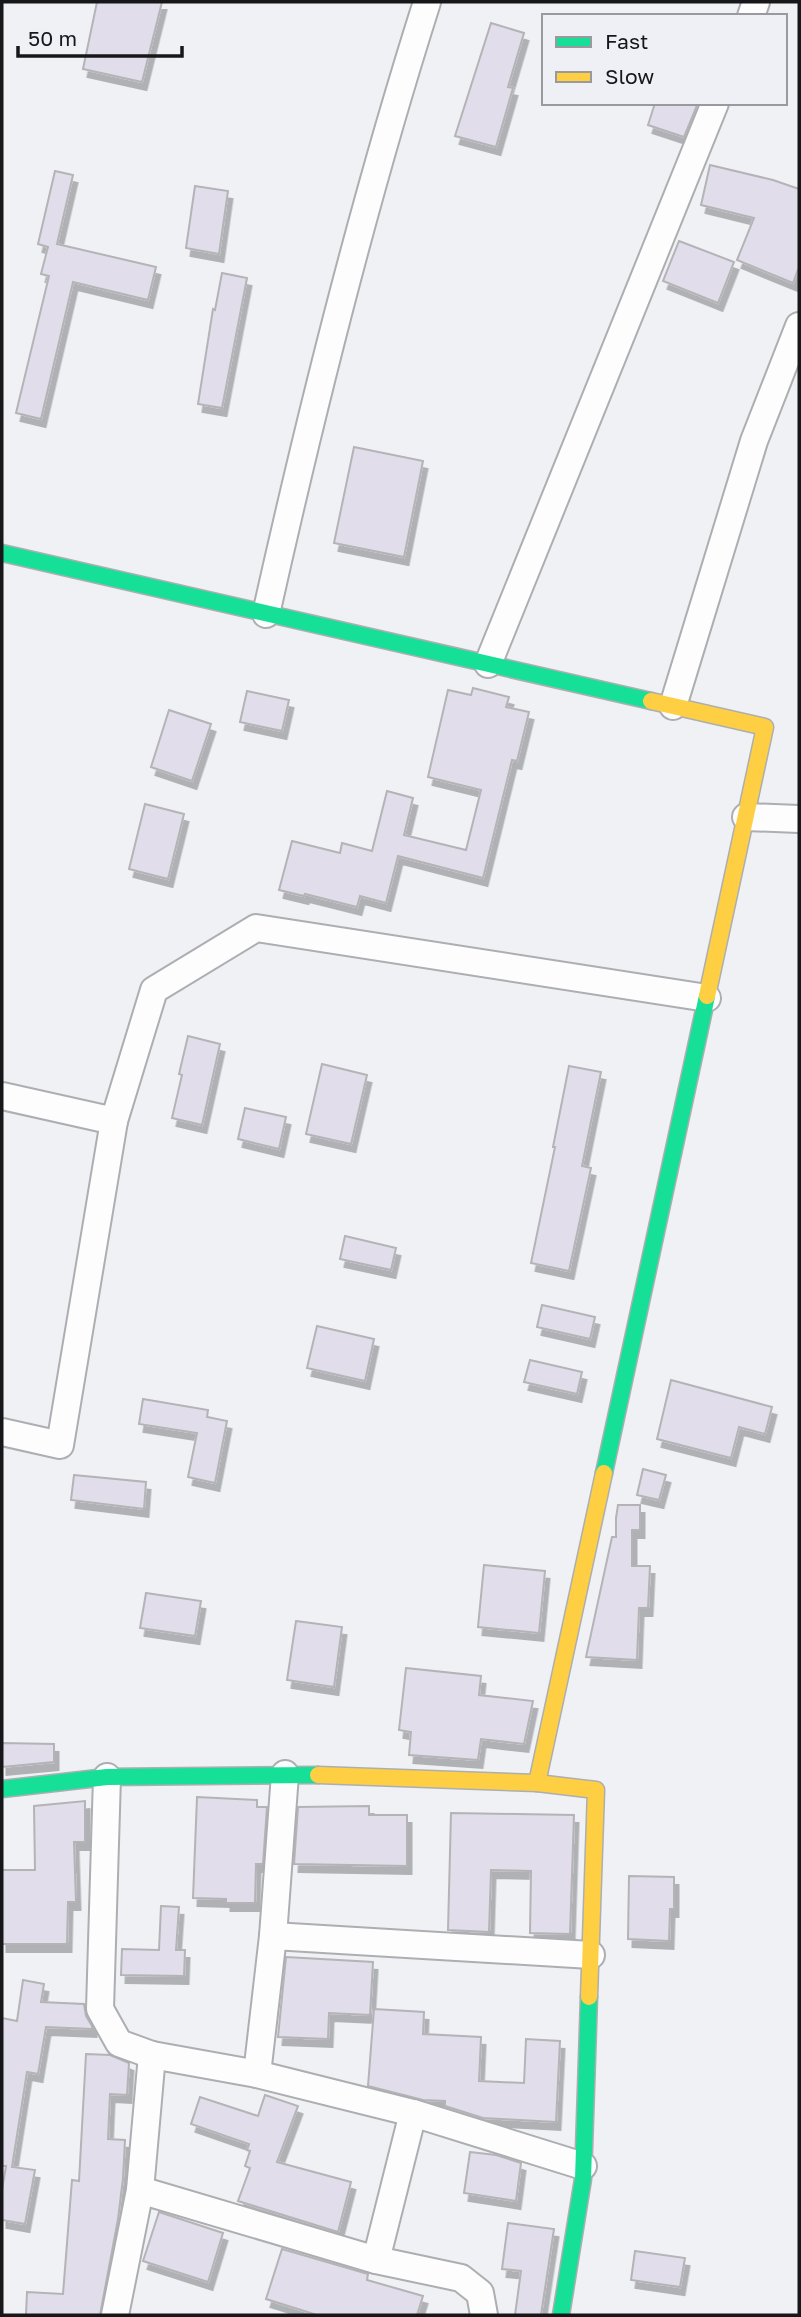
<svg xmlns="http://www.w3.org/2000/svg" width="801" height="2317" viewBox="0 0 801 2317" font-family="'Golos Text',sans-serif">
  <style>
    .building { fill: #e1ddea; stroke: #b4b4b7; stroke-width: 2; filter: url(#shadow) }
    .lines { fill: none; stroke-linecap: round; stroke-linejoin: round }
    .street-casing { stroke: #adaeb1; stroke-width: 30 }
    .fast-casing { stroke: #adaeb1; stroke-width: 19 }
    .slow-casing { stroke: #adaeb1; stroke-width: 19 }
    .street { stroke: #fdfdfe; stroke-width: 26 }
    .fast { stroke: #16e098; stroke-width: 16 }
    .slow { stroke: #ffcf43; stroke-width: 16 }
  </style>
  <defs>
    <filter id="shadow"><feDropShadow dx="4.5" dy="8" stdDeviation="0" flood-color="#0004"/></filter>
  </defs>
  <rect width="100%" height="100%" fill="#f0f1f5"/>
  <!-- building -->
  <g class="building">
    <polygon points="97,2 162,2 142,82 83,69"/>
    <polygon points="491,23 524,33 508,87 513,88 496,147 455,136"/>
    <polygon points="655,103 698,103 684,137 648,125"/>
    <polygon points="710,165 773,180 799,189 799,267 793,283 737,260 754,218 701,205"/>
    <polygon points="55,171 73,175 57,244 156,267 148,300 73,282 41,419 16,413 49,276 41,274 48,247 38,244"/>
    <polygon points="195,186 228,191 219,254 186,248"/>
    <polygon points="679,241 734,262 718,303 663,281"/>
    <polygon points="222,273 247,278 222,408 198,404 213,309 215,310"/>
    <polygon points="354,447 423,461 404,557 334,543"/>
    <polygon points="473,688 509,697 506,707 529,712 517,761 512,760 483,878 398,856 386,903 360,896 357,907 305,894 304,896 279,890 292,841 340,853 342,843 372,851 387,791 413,798 404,835 466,850 481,790 428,777 448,690 471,695"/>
    <polygon points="247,691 289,700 282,731 240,722"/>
    <polygon points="169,710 211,724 192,781 151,767"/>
    <polygon points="145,804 184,814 168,879 129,869"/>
    <polygon points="188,1036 220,1044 202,1125 172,1118 182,1075 179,1074"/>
    <polygon points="322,1064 367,1075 351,1144 306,1134"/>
    <polygon points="569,1066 601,1072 582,1166 591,1168 569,1271 531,1263 555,1147 553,1147"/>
    <polygon points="245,1108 286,1117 279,1149 238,1139"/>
    <polygon points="345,1236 396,1248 391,1270 340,1259"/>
    <polygon points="542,1305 595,1317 590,1339 537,1327"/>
    <polygon points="317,1326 374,1339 365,1381 307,1368"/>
    <polygon points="530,1360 582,1372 577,1394 524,1382"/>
    <polygon points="671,1380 772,1407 765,1434 739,1427 731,1458 657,1439"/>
    <polygon points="143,1399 208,1410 207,1417 227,1421 215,1483 188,1477 197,1433 139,1424"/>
    <polygon points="643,1469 666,1475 659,1500 637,1495"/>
    <polygon points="74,1475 146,1482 144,1509 71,1500"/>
    <polygon points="618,1505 640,1505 640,1530 632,1530 632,1566 650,1566 648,1608 639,1608 637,1660 586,1657 612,1537 616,1537 616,1518"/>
    <polygon points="484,1565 545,1571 539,1633 478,1627"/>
    <polygon points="146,1593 201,1601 195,1636 140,1628"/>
    <polygon points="296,1621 342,1627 334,1687 287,1680"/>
    <polygon points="406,1668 481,1676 479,1695 533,1701 524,1744 481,1739 478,1760 409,1755 411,1732 399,1730"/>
    <polygon points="2,1743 54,1744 54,1762 2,1767"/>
    <polygon points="197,1797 257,1800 257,1807 267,1807 263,1864 256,1864 255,1903 226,1903 226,1899 193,1898"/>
    <polygon points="85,1801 85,1842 74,1842 76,1902 68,1902 67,1944 2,1944 2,1870 35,1870 34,1806"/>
    <polygon points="369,1806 369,1815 407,1815 407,1866 294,1864 298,1807"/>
    <polygon points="451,1813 574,1815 570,1934 530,1933 531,1871 491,1870 489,1932 448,1930"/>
    <polygon points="629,1876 674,1877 674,1909 670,1909 669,1941 628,1939"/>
    <polygon points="161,1906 179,1907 176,1950 185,1950 184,1976 121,1975 122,1949 159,1950"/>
    <polygon points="286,1957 373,1962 370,2015 329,2013 328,2039 278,2037"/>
    <polygon points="23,1980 44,1984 41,2002 84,2004 86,2016 92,2026 92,2029 46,2027 38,2074 27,2072 12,2167 35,2170 25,2224 2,2220 2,2190 6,2166 2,2166 2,2018 17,2021"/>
    <polygon points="374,2009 424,2012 423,2034 481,2037 479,2081 524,2083 526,2039 560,2041 556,2122 483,2118 445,2106 445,2101 423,2100 368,2086"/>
    <polygon points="86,2054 110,2055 129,2063 127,2095 110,2094 108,2139 125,2140 123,2178 118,2219 100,2315 26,2315 27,2292 63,2294 72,2180 79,2181"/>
    <polygon points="265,2095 298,2106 277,2162 351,2182 338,2232 238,2201 250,2168 245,2166 250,2151 247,2150 249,2144 191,2124 200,2097 258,2116"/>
    <polygon points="470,2152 496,2155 521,2163 516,2201 464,2193"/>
    <polygon points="159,2212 223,2233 208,2282 143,2261"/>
    <polygon points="508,2223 554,2229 541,2315 515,2315 521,2271 502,2269"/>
    <polygon points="282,2249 368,2274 367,2280 423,2296 417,2315 317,2315 266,2299"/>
    <polygon points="635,2251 685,2258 680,2287 631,2280"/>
  </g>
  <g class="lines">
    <defs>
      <g id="street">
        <polyline points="751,16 756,2"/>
        <path d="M 266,614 C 312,408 363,203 427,2"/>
        <polyline points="488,664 715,103"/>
        <polyline points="673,706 754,441 799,326"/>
        <polyline points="746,817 799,819"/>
        <polyline points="2,1096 114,1121 60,1445 2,1432"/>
        <polyline points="114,1121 154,990 256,928 707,998"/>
        <polyline points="107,1777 100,2009 119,2043 152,2055 257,2074 413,2113 583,2166"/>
        <polyline points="273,1936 591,1955"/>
        <polyline points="257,2074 273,1936 285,1774"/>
        <polyline points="140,2190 376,2260 461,2278 480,2293 484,2315"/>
        <polyline points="376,2260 413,2113"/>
        <polyline points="115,2315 140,2190 152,2055"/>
      </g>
      <g id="fast">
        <polyline points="2,553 651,701"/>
        <polyline points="604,1473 707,996"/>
        <polyline points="2,1789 107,1777 318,1775"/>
        <polyline points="561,2315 583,2179 589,1997"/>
      </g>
      <g id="slow">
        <polyline points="651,701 765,727 707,996"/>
        <polyline points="318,1775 537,1783 596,1790 589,1997"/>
        <polyline points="537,1783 604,1473"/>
      </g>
    </defs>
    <!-- street casing -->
    <use href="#street" class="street-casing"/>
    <!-- fast casing -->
    <use href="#fast" class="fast-casing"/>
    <!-- slow casing -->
    <use href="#slow" class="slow-casing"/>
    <!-- street -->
    <use href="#street" class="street"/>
    <!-- fast -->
    <use href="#fast" class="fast"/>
    <!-- slow -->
    <use href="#slow" class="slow"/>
  </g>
  <!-- border -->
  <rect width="801" height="2317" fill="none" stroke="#171719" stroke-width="7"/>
  <!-- legend -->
  <rect x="542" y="14" width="245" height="91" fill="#eff0f6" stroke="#99999e" stroke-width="2"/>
  <rect x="556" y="37" width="35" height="10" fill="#16e098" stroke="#99999e" stroke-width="2"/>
  <text x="605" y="49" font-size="21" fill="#171719">Fast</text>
  <rect x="556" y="72" width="35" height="10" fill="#ffcf43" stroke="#99999e" stroke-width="2"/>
  <text x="605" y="84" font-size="21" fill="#171719">Slow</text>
  <!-- scale -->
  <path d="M18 46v10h164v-10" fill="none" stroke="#171719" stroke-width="3.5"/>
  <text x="28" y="46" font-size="21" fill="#171719" stroke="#eff0f6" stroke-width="5" paint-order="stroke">50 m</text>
</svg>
